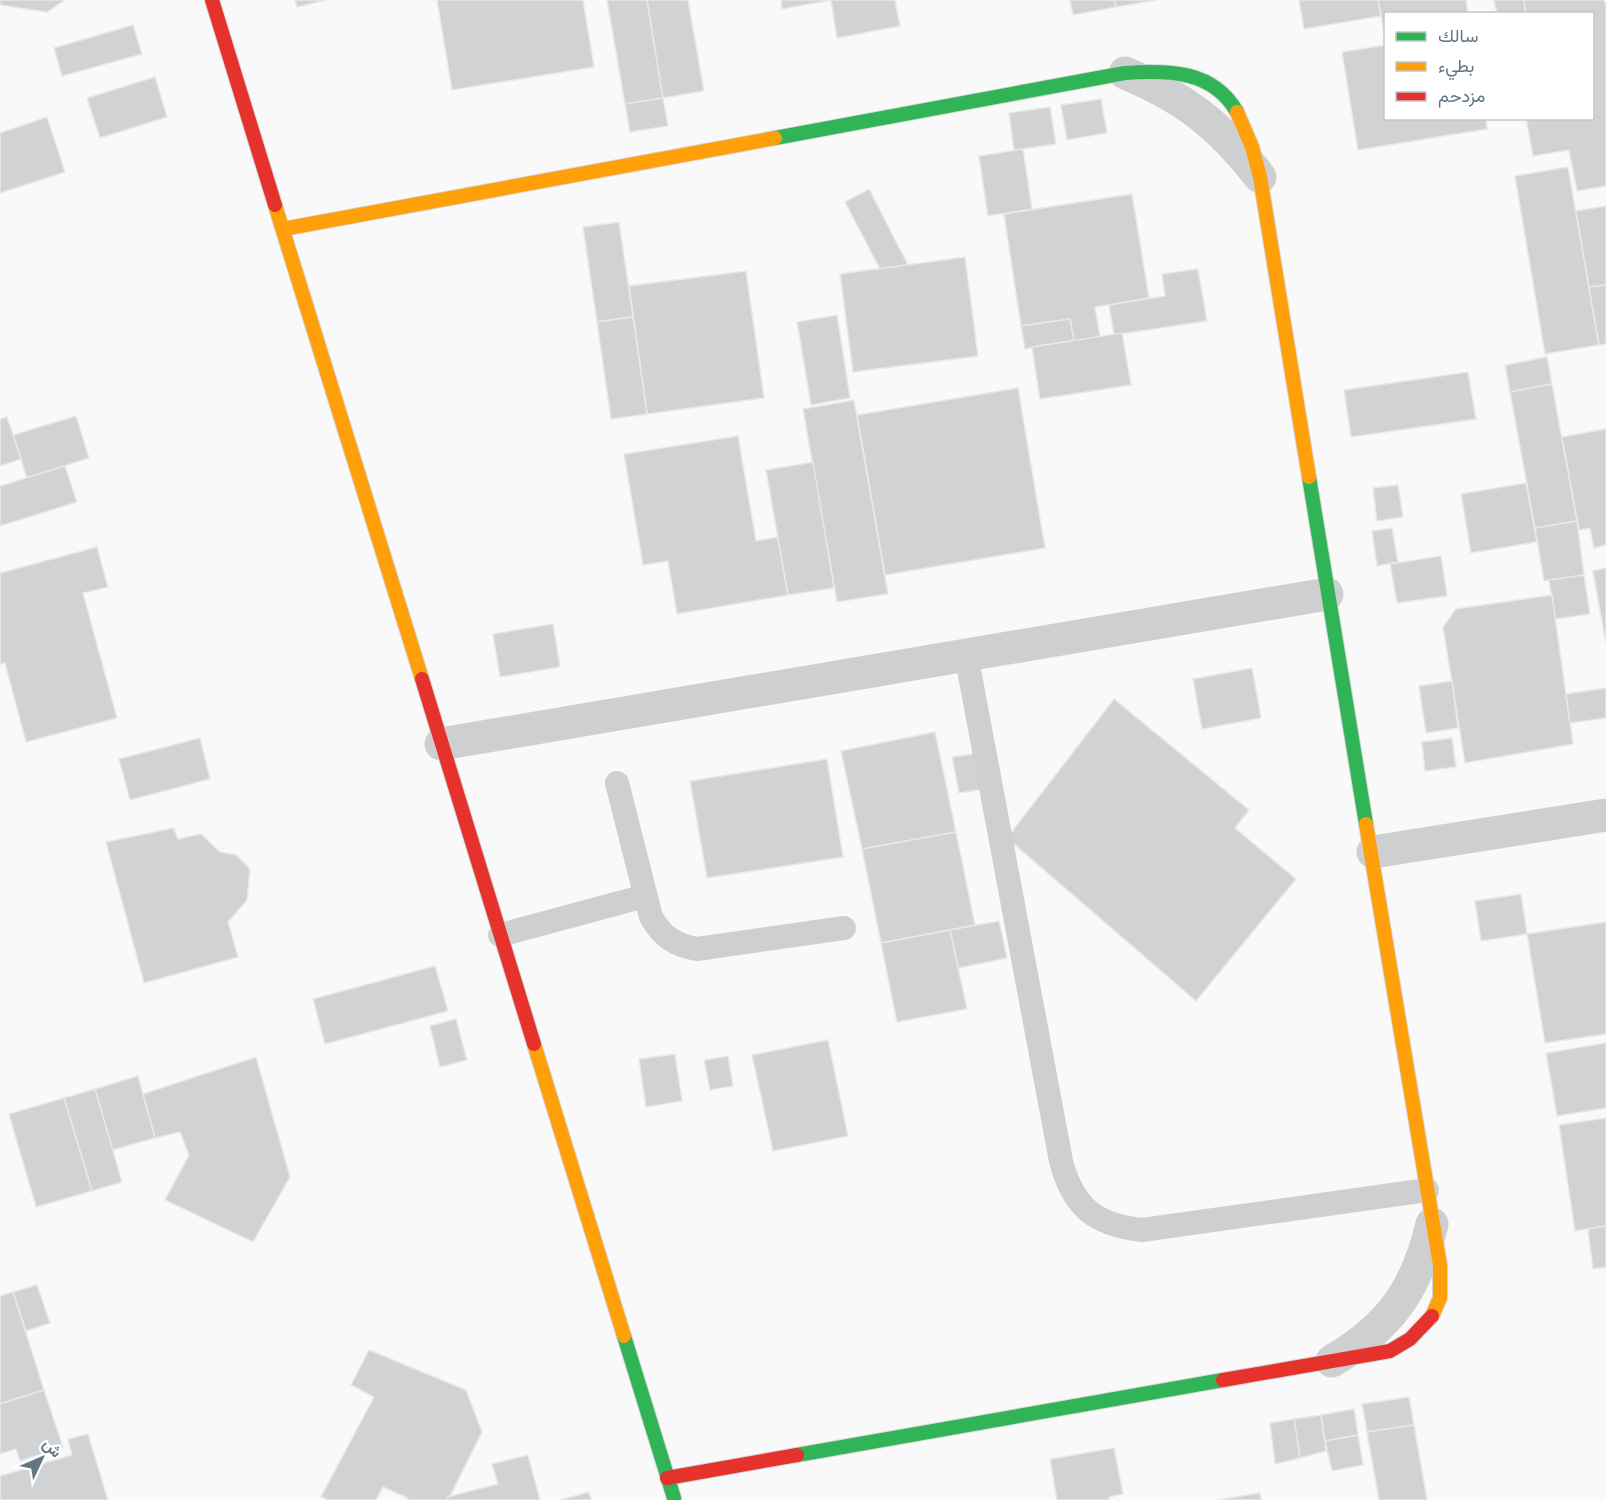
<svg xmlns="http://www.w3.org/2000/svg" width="1606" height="1500" viewBox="0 0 1606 1500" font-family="'Work Sans',Vazirmatn,sans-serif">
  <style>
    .building { fill: #d0d2d3; stroke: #e8e8e8; stroke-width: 1.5 }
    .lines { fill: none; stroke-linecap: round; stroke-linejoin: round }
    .fast-casing { stroke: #d5d6d7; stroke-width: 16 }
    .slow-casing { stroke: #d5d6d7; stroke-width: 16 }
    .jam-casing { stroke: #d5d6d7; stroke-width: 16 }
    .lane { stroke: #cecfd0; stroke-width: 24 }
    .street { stroke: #cecfd0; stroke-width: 33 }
    .fast { stroke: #30b455; stroke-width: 14 }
    .slow { stroke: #ff9f0a; stroke-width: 14 }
    .jam { stroke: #e5322d; stroke-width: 14 }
  </style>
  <rect width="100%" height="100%" fill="#f9f9f9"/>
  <!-- building -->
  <g class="building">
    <polygon points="0,0 65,0 47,12 0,5"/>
    <polygon points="295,0 326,0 297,7"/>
    <polygon points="437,0 583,0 594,67 452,90"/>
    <polygon points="607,0 647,0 663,98 625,104"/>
    <polygon points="647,0 688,0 704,91 663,98"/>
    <polygon points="781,0 895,0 900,26 837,38 831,0 782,9"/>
    <polygon points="1070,0 1115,0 1116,7 1073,15"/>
    <polygon points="1115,0 1157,0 1116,7"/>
    <polygon points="1299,0 1378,0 1381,16 1304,29"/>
    <polygon points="1378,0 1466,0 1468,14 1386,14 1386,41"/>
    <polygon points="1494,0 1524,0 1526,14 1497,14"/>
    <polygon points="1524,0 1604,0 1606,5 1606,186 1577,191 1569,150 1533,156 1526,118 1592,118 1592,14 1526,14"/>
    <polygon points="133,25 142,54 62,76 54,48"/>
    <polygon points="1386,45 1386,118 1486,118 1487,129 1358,150 1342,52"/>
    <polygon points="155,77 167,117 100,138 87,98"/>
    <polygon points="663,98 668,126 630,132 625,104"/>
    <polygon points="1101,99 1107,133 1067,140 1061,105"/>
    <polygon points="1050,107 1056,144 1014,150 1009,113"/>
    <polygon points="47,117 65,172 0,193 0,133"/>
    <polygon points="1023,149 1032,209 988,216 979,156"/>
    <polygon points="1568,167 1599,345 1545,354 1515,176"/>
    <polygon points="869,189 908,265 880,269 845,202"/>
    <polygon points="1132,194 1149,298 1095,307 1100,337 1074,341 1070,319 1021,326 1004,214"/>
    <polygon points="1606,206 1606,285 1589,287 1576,211"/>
    <polygon points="619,222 633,317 597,322 583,227"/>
    <polygon points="965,257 978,356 853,372 840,274"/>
    <polygon points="1198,269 1207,321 1114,335 1109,305 1165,296 1162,274"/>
    <polygon points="746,271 764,398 647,414 629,286"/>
    <polygon points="1606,285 1606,344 1599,345 1589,287"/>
    <polygon points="837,315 850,398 811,405 797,322"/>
    <polygon points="633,317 647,414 611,419 597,322"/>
    <polygon points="1070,319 1074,341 1025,349 1021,326"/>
    <polygon points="1122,333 1131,385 1040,399 1032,347"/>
    <polygon points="1547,357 1552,384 1510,392 1505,365"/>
    <polygon points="1468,372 1476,419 1351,437 1344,390"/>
    <polygon points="1552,384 1577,521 1535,528 1510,392"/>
    <polygon points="1018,388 1045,548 885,575 857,415"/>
    <polygon points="854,400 888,594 837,602 803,409"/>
    <polygon points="76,416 89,458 27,478 13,435"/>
    <polygon points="7,417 21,459 0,466 0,419"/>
    <polygon points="1606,429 1606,545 1594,548 1590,528 1579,530 1562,437"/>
    <polygon points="738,436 756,541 778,537 788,595 677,614 668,561 643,565 624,454"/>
    <polygon points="813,462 834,588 788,595 766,470"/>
    <polygon points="65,466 77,502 0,526 0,486"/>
    <polygon points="1526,483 1537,542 1471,553 1461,494"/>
    <polygon points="1398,485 1403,517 1377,521 1373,488"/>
    <polygon points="1577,521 1584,575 1544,581 1535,528"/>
    <polygon points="1392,528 1398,562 1377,566 1372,531"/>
    <polygon points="97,547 108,587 83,593 117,718 26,742 5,663 0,664 0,573"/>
    <polygon points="1441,556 1447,596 1397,603 1390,564"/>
    <polygon points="1606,568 1606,644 1593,571"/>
    <polygon points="1584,575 1590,614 1555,619 1549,580"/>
    <polygon points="1552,595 1573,744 1465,763 1443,627 1456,609"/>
    <polygon points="553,624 560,667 500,677 493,634"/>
    <polygon points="1252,668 1261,718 1202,729 1193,679"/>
    <polygon points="1452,681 1458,728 1426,733 1419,686"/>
    <polygon points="1606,688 1606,718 1570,723 1566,694"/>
    <polygon points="1114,699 1249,810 1235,828 1296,879 1196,1001 1007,838"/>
    <polygon points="935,732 956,832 862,849 841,751"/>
    <polygon points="200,738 210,779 130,800 119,759"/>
    <polygon points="1452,738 1456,767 1425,771 1422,742"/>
    <polygon points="980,753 986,789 959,793 952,757"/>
    <polygon points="827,759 843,857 707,878 690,781"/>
    <polygon points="173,828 178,839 201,834 220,852 236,855 250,869 247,900 228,922 238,957 144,983 106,842"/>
    <polygon points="956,832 975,925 881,943 862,849"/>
    <polygon points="1521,894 1527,934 1481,941 1475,901"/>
    <polygon points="999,921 1007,958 958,968 950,930"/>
    <polygon points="1606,922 1606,1034 1545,1043 1527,934"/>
    <polygon points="950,930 967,1009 897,1022 881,943"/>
    <polygon points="435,966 448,1011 325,1044 313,999"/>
    <polygon points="456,1019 467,1060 440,1067 430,1026"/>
    <polygon points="828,1040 848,1136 773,1151 752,1055"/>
    <polygon points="1606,1043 1606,1108 1557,1116 1546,1053"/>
    <polygon points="675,1054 682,1101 646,1107 639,1059"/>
    <polygon points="728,1056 733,1086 710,1090 704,1060"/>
    <polygon points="256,1057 290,1177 253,1242 165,1200 189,1155 180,1132 155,1138 143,1094"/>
    <polygon points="138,1076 155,1138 112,1150 95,1089"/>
    <polygon points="95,1089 122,1182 92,1191 64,1098"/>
    <polygon points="64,1098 92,1191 36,1207 9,1114"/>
    <polygon points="1606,1118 1606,1226 1575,1231 1559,1125"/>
    <polygon points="1606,1226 1606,1267 1593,1269 1588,1229"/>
    <polygon points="37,1285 50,1323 26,1331 13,1292"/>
    <polygon points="13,1292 44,1390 0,1404 0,1296"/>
    <polygon points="369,1350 466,1390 482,1432 448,1500 408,1500 408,1498 383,1487 376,1500 328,1500 321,1497 374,1397 351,1385"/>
    <polygon points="44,1390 63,1447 20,1461 16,1449 0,1454 0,1404"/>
    <polygon points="1409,1397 1414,1425 1367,1432 1362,1404"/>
    <polygon points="1354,1409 1358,1435 1325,1441 1321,1415"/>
    <polygon points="1321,1415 1326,1451 1300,1458 1294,1419"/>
    <polygon points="1294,1419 1300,1458 1275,1464 1270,1423"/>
    <polygon points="1414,1425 1427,1500 1379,1500 1367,1432"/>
    <polygon points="88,1434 108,1500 0,1500 0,1476 72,1455 68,1439"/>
    <polygon points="1358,1435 1363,1465 1332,1471 1325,1441"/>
    <polygon points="1114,1448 1123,1494 1109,1497 1109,1500 1057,1500 1050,1459"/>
    <polygon points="528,1455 540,1500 448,1500 447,1497 498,1484 492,1464"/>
    <polygon points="589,1492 591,1500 560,1500"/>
    <polygon points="1260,1493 1261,1500 1217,1500"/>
  </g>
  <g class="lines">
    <defs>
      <g id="fast">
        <path d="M 775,138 L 1125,73 C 1168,70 1213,70 1237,112"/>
        <polyline points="1309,477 1366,824"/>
        <polyline points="624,1336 674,1498"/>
        <polyline points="797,1455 1223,1380"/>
      </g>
      <g id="slow">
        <polyline points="1237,112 1252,147 1260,177 1309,477"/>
        <polyline points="275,205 422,679"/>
        <polyline points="283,229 775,138"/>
        <polyline points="1366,824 1440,1265 1440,1298 1432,1316"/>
        <polyline points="534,1044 624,1336"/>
      </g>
      <g id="jam">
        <polyline points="212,0 275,205"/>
        <polyline points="422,679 534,1044"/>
        <polyline points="1223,1380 1390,1351 1410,1339 1432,1316"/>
        <polyline points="667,1478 797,1455"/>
      </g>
    </defs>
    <!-- fast casing -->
    <use href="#fast" class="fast-casing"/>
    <!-- slow casing -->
    <use href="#slow" class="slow-casing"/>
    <!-- jam casing -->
    <use href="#jam" class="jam-casing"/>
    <!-- lane -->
    <g class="lane">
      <path d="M 966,654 L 1061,1161 C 1073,1207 1095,1225 1142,1230 L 1427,1190"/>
      <path d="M 617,783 L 651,917 C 662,936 674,945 697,949 L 844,928"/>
      <polyline points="500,935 645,896"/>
    </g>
    <!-- street -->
    <g class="street">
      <path d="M 1125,73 C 1185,98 1220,125 1260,177"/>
      <polyline points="441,744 1327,594"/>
      <polyline points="1373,852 1606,815"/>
      <path d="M 1332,1361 C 1390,1327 1417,1289 1432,1224"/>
    </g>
    <!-- fast -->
    <use href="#fast" class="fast"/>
    <!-- slow -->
    <use href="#slow" class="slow"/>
    <!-- jam -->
    <use href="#jam" class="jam"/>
  </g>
  <!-- legend -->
  <rect x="1384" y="12" width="210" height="108" fill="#ffffff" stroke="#c1c8cd" stroke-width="1.5"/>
  <rect x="1396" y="32" width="30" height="9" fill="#30b455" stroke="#c1c8cd" stroke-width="1.5"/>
  <text x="1438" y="42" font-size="18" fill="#657683">سالك</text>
  <rect x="1396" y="62" width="30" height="9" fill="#ff9f0a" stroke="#c1c8cd" stroke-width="1.5"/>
  <text x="1438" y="72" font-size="18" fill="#657683">بطيء</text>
  <rect x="1396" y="92" width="30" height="9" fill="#e5322d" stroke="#c1c8cd" stroke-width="1.5"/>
  <text x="1438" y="102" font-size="18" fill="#657683">مزدحم</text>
  <!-- north arrow -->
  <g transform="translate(42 1458) rotate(46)" stroke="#ffffff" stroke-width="4.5" paint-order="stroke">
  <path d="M0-4.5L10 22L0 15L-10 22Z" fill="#657683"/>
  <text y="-9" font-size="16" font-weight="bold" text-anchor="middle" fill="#657683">ش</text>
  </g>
</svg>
